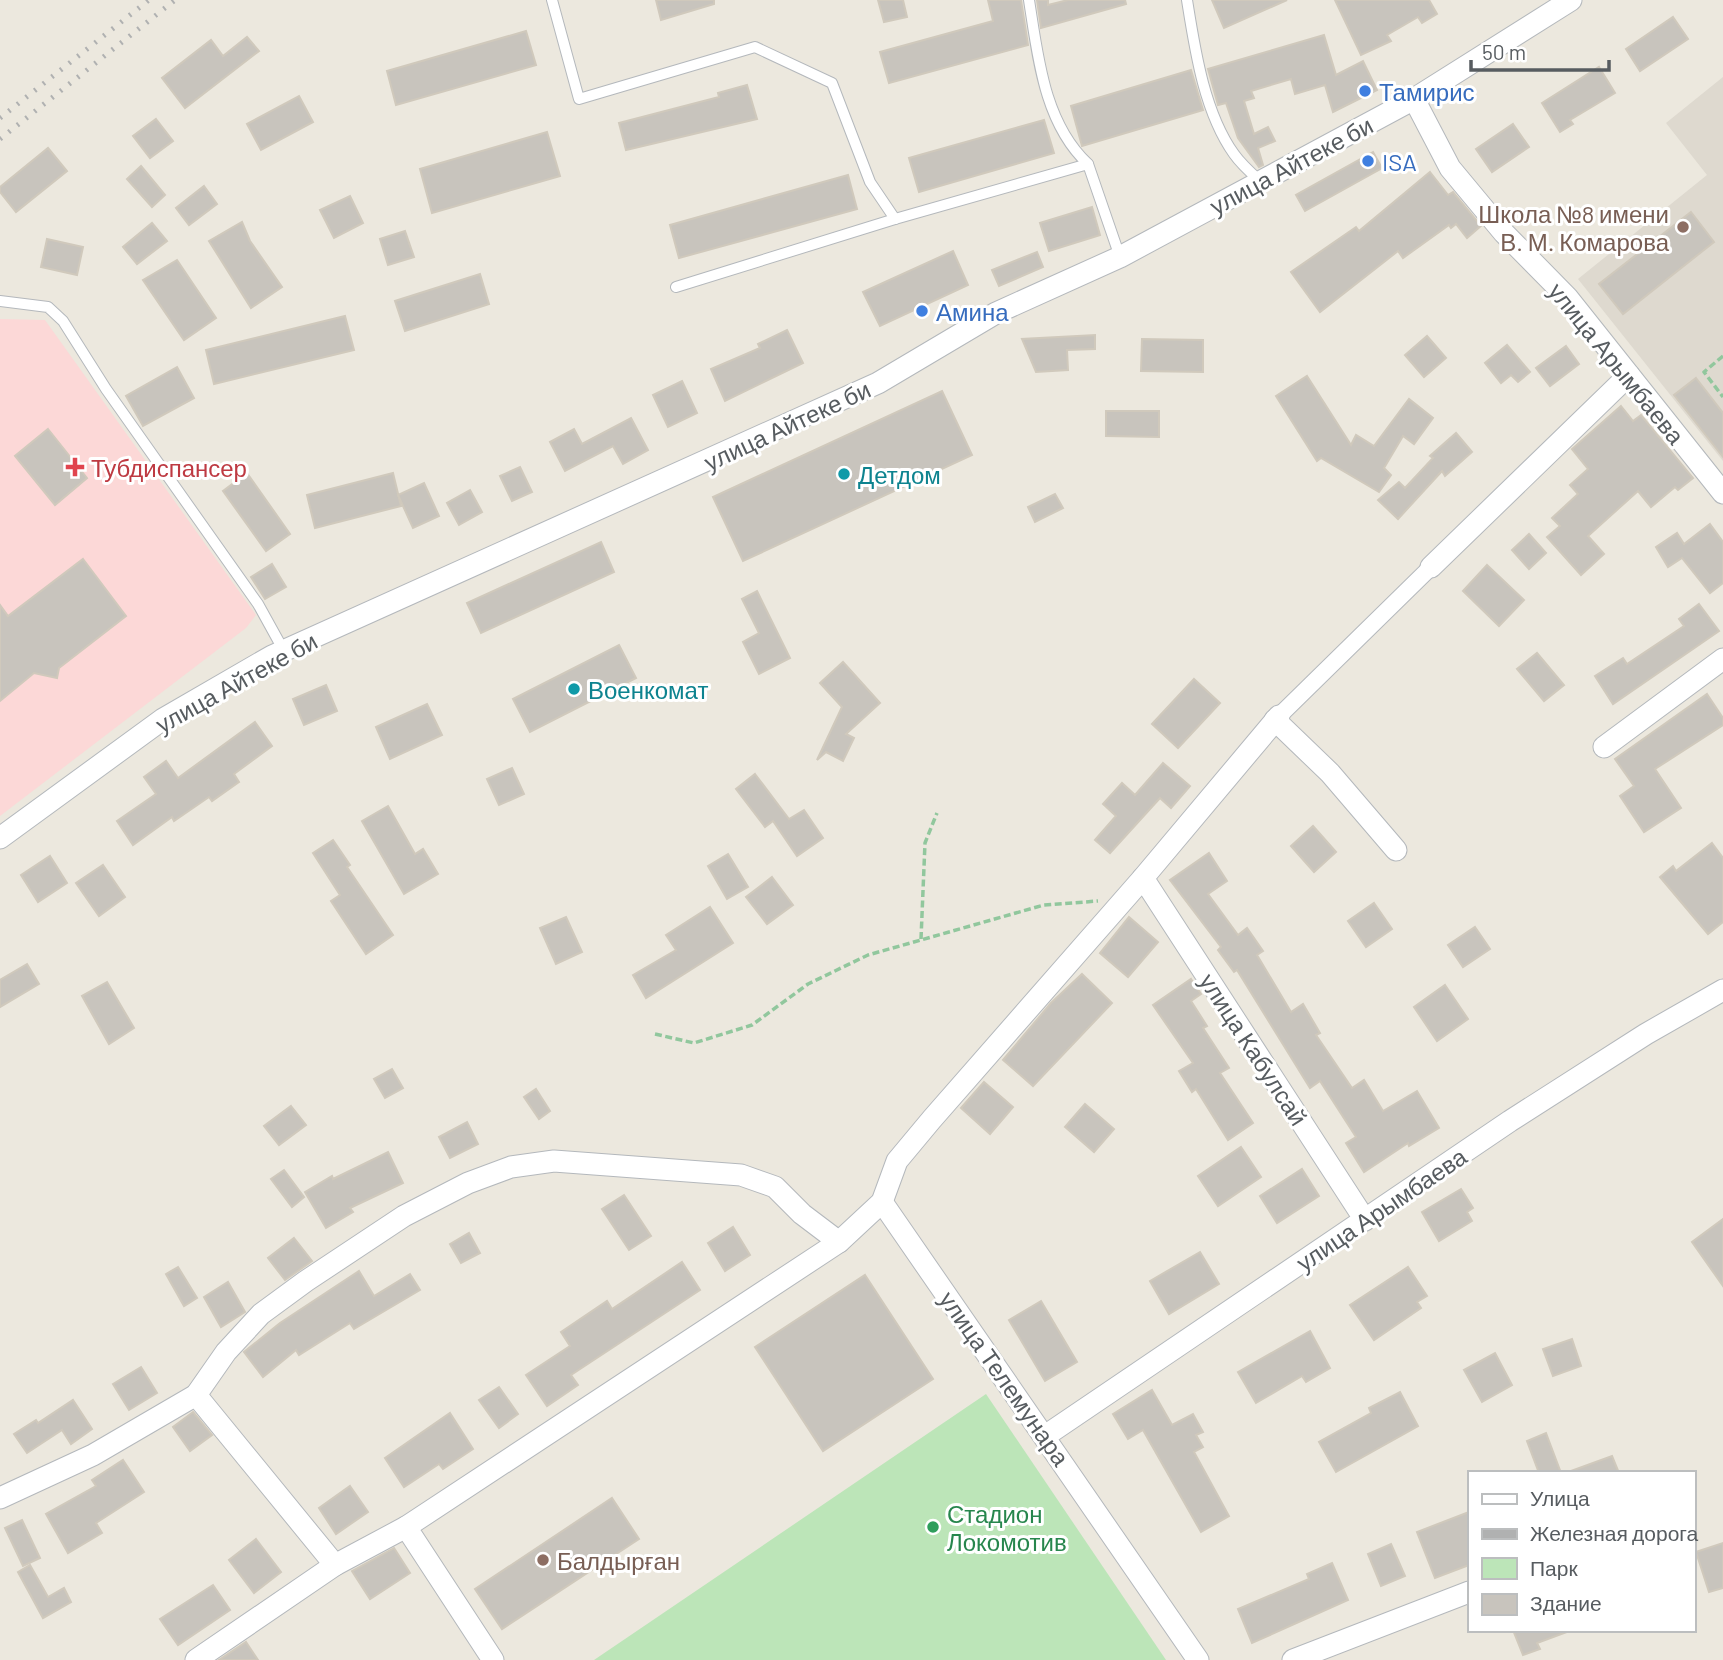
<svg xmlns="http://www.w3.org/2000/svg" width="1723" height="1660" viewBox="0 0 1723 1660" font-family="Barlow,sans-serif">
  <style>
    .education { fill: #ded9cf }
    .medical { fill: #fcd8d7 }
    .green { fill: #bce5b8 }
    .building { fill: #c8c4bd; stroke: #d0c9bc; stroke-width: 2 }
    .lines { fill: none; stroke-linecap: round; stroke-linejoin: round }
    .service-casing { stroke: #b4b8bc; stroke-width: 12 }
    .pedestrian-casing { stroke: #b4b8bc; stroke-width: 18 }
    .minor-casing { stroke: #b4b8bc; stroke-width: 23 }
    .path { stroke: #91c79d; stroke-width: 3.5; stroke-dasharray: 7 3.5; stroke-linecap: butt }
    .service { stroke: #fff; stroke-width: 10 }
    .pedestrian { stroke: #fff; stroke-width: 16 }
    .minor { stroke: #fff; stroke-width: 21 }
    .rail { stroke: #b0b1b1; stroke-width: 5; stroke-dasharray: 2 9; stroke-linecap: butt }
    .shop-dot { fill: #3f7fe0; stroke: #fff; stroke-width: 2.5 }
    .education-dot { fill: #8d6e63; stroke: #fff; stroke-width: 2.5 }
    .health-dot { fill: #e0444e; stroke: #fff; stroke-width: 2.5 }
    .culture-dot { fill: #0f9aa8; stroke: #fff; stroke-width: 2.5 }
    .leisure-dot { fill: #2e9e5b; stroke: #fff; stroke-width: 2.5 }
    .labels { text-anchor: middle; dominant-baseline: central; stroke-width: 6; stroke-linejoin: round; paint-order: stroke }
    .shop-label { font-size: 24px; fill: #366cbe; stroke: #fff; text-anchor: start }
    .street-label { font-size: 24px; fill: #575c60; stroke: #fff }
    .education-label { font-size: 24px; fill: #785e54; stroke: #fff; text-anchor: end }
    .health-label { font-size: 24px; fill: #be3a42; stroke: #fff; text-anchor: start }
    .culture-label { font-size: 24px; fill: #0d838f; stroke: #fff; text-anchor: start }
    .leisure-label { font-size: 24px; fill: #27864d; stroke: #fff; text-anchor: start }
  </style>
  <rect width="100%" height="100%" fill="#ece8de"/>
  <!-- education -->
  <polygon class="education" points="1723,77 1723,461 1578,279 1707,175 1666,123"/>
  <!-- medical -->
  <polygon class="medical" points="0,319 45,320 256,615 246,628 0,816"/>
  <!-- green -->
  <polygon class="green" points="986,1394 1166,1660 594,1660"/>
  <!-- building -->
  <g class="building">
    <polygon points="656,0 714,0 714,4 661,20"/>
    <polygon points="878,0 903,0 907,17 884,22"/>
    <polygon points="988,0 1021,0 1028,45 889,83 880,52 993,21"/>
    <polygon points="1037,0 1048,0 1048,5 1068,0 1125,0 1126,4 1041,28"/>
    <polygon points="1212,0 1287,0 1224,28"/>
    <polygon points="1335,0 1429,0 1437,14 1422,23 1418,17 1387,35 1391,41 1361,55"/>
    <polygon points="1673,17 1688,39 1640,71 1626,49"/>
    <polygon points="526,31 536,65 396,105 387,71"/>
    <polygon points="1324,35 1336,75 1363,61 1377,90 1333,112 1325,85 1295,94 1291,79 1251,91 1254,98 1244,101 1254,134 1268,127 1275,141 1258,148 1263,165 1259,167 1238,138 1226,103 1218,105 1208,69"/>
    <polygon points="247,37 259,51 185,108 162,78 211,40 223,56"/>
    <polygon points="1599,67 1615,93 1570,120 1573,124 1560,132 1542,103"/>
    <polygon points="1191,70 1203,110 1082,146 1071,106"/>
    <polygon points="747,85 757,119 626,150 619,123 719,97 718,93"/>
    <polygon points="299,96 313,122 261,150 247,124"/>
    <polygon points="156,119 173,141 150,158 133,136"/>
    <polygon points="1044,120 1054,153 919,192 909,158"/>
    <polygon points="1513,124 1529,147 1492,172 1476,149"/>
    <polygon points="547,132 560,176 432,213 420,169"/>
    <polygon points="48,148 67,171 16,212 0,192 0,187"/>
    <polygon points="1373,152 1382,168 1305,211 1296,195"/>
    <polygon points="141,166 165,195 152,207 127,179"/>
    <polygon points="1430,172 1448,195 1453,192 1481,226 1467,238 1456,224 1451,228 1449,225 1403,258 1398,251 1320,312 1291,272 1356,227 1359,231"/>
    <polygon points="848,175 857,209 679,258 670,225"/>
    <polygon points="204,186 217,204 189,225 176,208"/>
    <polygon points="350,196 363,223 334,238 320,210"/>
    <polygon points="1092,207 1100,235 1049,251 1040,223"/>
    <polygon points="1691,212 1714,242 1623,314 1599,284"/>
    <polygon points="242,222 250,241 282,287 251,308 209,241"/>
    <polygon points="152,223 167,241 137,264 123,247"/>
    <polygon points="405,231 414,257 388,265 380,239"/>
    <polygon points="47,239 83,247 77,275 41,267"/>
    <polygon points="953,251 968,285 880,326 863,292"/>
    <polygon points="1037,252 1043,267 999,286 992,270"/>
    <polygon points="177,260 216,318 184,340 143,280"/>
    <polygon points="480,274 489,304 405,331 395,301"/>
    <polygon points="345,316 354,350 214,384 206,350"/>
    <polygon points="787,330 803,363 725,401 711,369 760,348 758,344"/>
    <polygon points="1095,335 1095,349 1067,350 1068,370 1036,372 1022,339"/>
    <polygon points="1427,336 1446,358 1424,377 1405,355"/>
    <polygon points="1142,339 1203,340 1203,372 1141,371"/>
    <polygon points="1507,345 1530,372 1518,382 1511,375 1501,383 1485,363"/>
    <polygon points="1566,346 1579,364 1550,386 1536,368"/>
    <polygon points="177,367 194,398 143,426 126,396"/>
    <polygon points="1307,376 1351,445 1356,435 1374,446 1409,399 1433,418 1414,444 1403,436 1384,468 1391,475 1379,492 1321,458 1317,461 1276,396"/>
    <polygon points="1696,378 1723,413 1723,457 1674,395"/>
    <polygon points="682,381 697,413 668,427 653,395"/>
    <polygon points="942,391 972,455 743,561 713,497"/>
    <polygon points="1621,406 1633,421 1641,415 1693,478 1678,490 1675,487 1651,507 1638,491 1588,536 1604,554 1581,575 1547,537 1560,526 1552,518 1578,494 1570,485 1588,469 1572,449"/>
    <polygon points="1106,411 1159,411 1159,437 1106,436"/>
    <polygon points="631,418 648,450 623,464 613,446 565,471 550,442 574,429 582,444"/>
    <polygon points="48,429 87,478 55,505 15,456"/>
    <polygon points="1456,433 1472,452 1445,476 1442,471 1398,519 1378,500 1399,482 1405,488 1433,458 1430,456"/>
    <polygon points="520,467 532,492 512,501 500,476"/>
    <polygon points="247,473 290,534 266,551 223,491"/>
    <polygon points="393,473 401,506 315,528 307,495"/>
    <polygon points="424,483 439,516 413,528 398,495"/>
    <polygon points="470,490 482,512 459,525 447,503"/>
    <polygon points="1055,494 1063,508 1035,522 1028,507"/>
    <polygon points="1710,524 1723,542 1723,583 1710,593 1682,558 1668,567 1656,547 1677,533 1684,544"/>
    <polygon points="1529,534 1546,553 1529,569 1512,550"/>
    <polygon points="601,542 614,572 481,633 467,603"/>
    <polygon points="83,559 126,616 59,668 57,678 34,673 0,701 0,605 8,616"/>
    <polygon points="272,564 286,587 265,599 251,577"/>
    <polygon points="1487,565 1524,600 1499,626 1463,591"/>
    <polygon points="757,591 790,658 759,674 743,642 759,633 742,599"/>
    <polygon points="1699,604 1719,631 1613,704 1595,676 1623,658 1627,664 1684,626 1679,619"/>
    <polygon points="619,645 636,678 530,732 513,699"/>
    <polygon points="1537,653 1564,685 1544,701 1517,669"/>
    <polygon points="843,662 880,703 846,734 854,738 843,761 826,752 817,760 842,707 820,683"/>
    <polygon points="1194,679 1220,703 1178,748 1152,724"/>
    <polygon points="326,685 337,711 304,725 293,699"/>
    <polygon points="1707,694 1723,718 1723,725 1655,769 1681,808 1644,832 1620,796 1634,786 1615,759"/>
    <polygon points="427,704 442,735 390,759 376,727"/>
    <polygon points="255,722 272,746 234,774 239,782 212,801 209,797 174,821 172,817 133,845 117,821 156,794 144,777 166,761 178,778"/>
    <polygon points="1163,763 1190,786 1171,808 1160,798 1110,853 1095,840 1116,816 1103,804 1122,783 1135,795"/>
    <polygon points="512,768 524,794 499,805 487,779"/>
    <polygon points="755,774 789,819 804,810 823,838 797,856 773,821 765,827 736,789"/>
    <polygon points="388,806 415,854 423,849 438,874 404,894 362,821"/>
    <polygon points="1313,826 1336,852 1314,872 1291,846"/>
    <polygon points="333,840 350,865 347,867 393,935 366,954 331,901 340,895 313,853"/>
    <polygon points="1712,843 1723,858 1723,922 1708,934 1660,877 1673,866 1676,871"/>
    <polygon points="1209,853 1227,881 1208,894 1238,935 1247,928 1263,951 1257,955 1291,1012 1303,1004 1320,1033 1316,1035 1352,1088 1364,1080 1383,1111 1417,1091 1439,1128 1409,1146 1408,1143 1364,1172 1346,1143 1356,1137 1320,1081 1310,1088 1237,970 1234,972 1218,950 1221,947 1170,880"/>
    <polygon points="728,854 748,887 727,899 708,866"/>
    <polygon points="50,856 67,883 38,902 21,875"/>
    <polygon points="103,865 125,897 99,916 76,883"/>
    <polygon points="772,877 793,905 767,924 746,897"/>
    <polygon points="1374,903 1392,929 1366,947 1348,921"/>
    <polygon points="710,907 733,943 646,998 633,975 676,950 666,935"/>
    <polygon points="566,917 582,952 556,964 540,928"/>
    <polygon points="1129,917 1158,942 1128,977 1100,953"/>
    <polygon points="1475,927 1490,949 1463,967 1448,945"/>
    <polygon points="27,964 39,984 0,1007 0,980"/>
    <polygon points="1082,974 1112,1003 1033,1086 1003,1060 1051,1003"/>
    <polygon points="1191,979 1201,994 1191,1001 1207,1026 1203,1028 1229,1068 1220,1073 1253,1123 1228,1140 1196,1089 1192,1092 1179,1071 1193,1063 1153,1005"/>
    <polygon points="107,982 134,1028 109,1044 82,996"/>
    <polygon points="1445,985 1468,1019 1437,1041 1414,1007"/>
    <polygon points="392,1069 403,1088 385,1098 374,1079"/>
    <polygon points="984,1082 1013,1107 990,1134 961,1108"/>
    <polygon points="536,1089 550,1111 539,1119 524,1097"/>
    <polygon points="1085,1104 1114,1129 1094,1152 1065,1127"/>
    <polygon points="291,1106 306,1125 279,1145 264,1126"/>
    <polygon points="467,1122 478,1144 450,1158 439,1137"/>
    <polygon points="1241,1147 1261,1177 1218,1206 1198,1176"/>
    <polygon points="388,1152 403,1183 350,1208 353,1212 326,1228 305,1192 332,1176 333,1179"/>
    <polygon points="1302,1169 1319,1196 1277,1223 1260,1196"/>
    <polygon points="284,1170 304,1197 292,1207 271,1179"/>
    <polygon points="1461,1189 1473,1208 1467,1212 1472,1221 1439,1241 1422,1212"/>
    <polygon points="624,1195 651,1236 629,1250 602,1209"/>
    <polygon points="1723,1219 1723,1286 1692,1242"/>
    <polygon points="733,1227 750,1255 725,1271 708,1243"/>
    <polygon points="469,1233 480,1253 461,1263 450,1244"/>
    <polygon points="294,1238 312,1261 285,1280 268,1258"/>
    <polygon points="1200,1252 1219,1284 1169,1314 1150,1281"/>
    <polygon points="682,1262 700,1290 571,1375 578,1385 547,1406 526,1375 570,1346 561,1332 607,1301 612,1309"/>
    <polygon points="178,1267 197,1298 184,1306 166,1274"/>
    <polygon points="1408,1267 1427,1296 1417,1302 1421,1308 1374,1340 1350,1305"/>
    <polygon points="359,1271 374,1296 410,1274 420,1290 354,1329 350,1323 299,1355 296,1350 263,1377 244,1352 280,1323"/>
    <polygon points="865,1275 933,1379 823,1451 755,1347"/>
    <polygon points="228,1282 245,1312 221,1327 204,1297"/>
    <polygon points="1041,1301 1077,1362 1045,1381 1009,1320"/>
    <polygon points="1310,1331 1330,1368 1306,1382 1302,1376 1256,1403 1238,1372"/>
    <polygon points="1572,1339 1581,1366 1553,1376 1543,1349"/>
    <polygon points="1495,1353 1512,1385 1482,1402 1464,1370"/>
    <polygon points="141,1367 157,1393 129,1410 113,1384"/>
    <polygon points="499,1387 518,1414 499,1428 479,1400"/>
    <polygon points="1152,1390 1172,1425 1193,1414 1203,1432 1196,1435 1203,1447 1194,1452 1229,1516 1201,1532 1143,1430 1128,1439 1113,1414"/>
    <polygon points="1400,1392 1418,1426 1336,1472 1319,1442 1371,1413 1369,1408"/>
    <polygon points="73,1400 92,1429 71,1444 62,1430 27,1453 14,1434 36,1420 38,1423"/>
    <polygon points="193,1412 212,1435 190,1451 173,1427"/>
    <polygon points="450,1413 473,1449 443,1469 439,1464 404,1487 385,1458"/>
    <polygon points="1546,1433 1561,1473 1539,1473 1527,1441"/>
    <polygon points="1612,1456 1619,1473 1571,1473 1571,1471"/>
    <polygon points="123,1460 144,1492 96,1523 102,1533 68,1553 46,1514 96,1486 92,1480"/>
    <polygon points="350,1486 368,1512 336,1534 319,1508"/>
    <polygon points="612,1498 639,1539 502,1629 475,1589"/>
    <polygon points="1469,1512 1469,1565 1435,1578 1417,1532"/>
    <polygon points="22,1520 40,1558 23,1566 5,1528"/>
    <polygon points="256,1539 281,1572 254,1593 229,1560"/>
    <polygon points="1723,1543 1723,1588 1709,1592 1696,1552"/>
    <polygon points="1391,1544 1405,1576 1381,1586 1368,1554"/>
    <polygon points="394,1548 410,1573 370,1599 352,1571"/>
    <polygon points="1332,1563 1348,1600 1252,1643 1238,1609 1309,1579 1307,1574"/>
    <polygon points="30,1565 48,1597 64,1588 71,1602 43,1618 18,1572"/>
    <polygon points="213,1585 230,1610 178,1645 160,1619"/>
    <polygon points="1513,1630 1566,1630 1567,1632 1537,1643 1540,1649 1523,1655"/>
    <polygon points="246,1642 258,1660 219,1660"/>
  </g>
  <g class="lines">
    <defs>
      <g id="service">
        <polyline points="552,0 579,99 755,47 832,83 870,182 895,219"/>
        <path d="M 1029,0 C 1038,57 1044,123 1088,164"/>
        <path d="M 1187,0 C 1195,50 1204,112 1234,154 C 1241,164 1251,173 1260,181"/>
        <polyline points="676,287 895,219 1088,164 1120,257"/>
        <polyline points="0,301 48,307 63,321 106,389 258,604 284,651"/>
      </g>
      <polyline id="pedestrian" points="1279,716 1431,567"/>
      <g id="minor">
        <polyline points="1414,99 1450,168 1504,233 1567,297 1723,493"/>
        <polyline points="1431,567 1629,375"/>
        <polyline points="1275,720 1330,773 1396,850"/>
        <polyline points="1604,747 1723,659"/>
        <polyline points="0,838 163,719 272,656 878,383 996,313 1120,257 1414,99 1571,0"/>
        <polyline points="1143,878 1365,1220"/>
        <polyline points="882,1202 1198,1660"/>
        <polyline points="196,1395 335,1565"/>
        <polyline points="1045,1436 1510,1121 1646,1034 1723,990"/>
        <polyline points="0,1498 93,1455 196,1395 226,1352 261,1314 306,1281 404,1216 468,1183 511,1167 554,1161 741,1175 775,1187 802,1214 839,1242"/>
        <polyline points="196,1660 335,1565 406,1527"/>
        <polyline points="493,1660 406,1527 839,1242 882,1202 897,1161 932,1119 1143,878 1279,716"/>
        <polyline points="1293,1660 1469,1592"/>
      </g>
    </defs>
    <!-- service casing -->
    <use href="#service" class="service-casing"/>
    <!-- pedestrian casing -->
    <use href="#pedestrian" class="pedestrian-casing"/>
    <!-- minor casing -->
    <use href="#minor" class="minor-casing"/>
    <!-- path -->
    <g class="path">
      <polyline points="1723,356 1704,372 1723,397"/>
      <polyline points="921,939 925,843 937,813"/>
      <polyline points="655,1034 694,1043 752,1025 808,984 868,955 1044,905 1098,901"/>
    </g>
    <!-- service -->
    <use href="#service" class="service"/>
    <!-- pedestrian -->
    <use href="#pedestrian" class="pedestrian"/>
    <!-- minor -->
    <use href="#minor" class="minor"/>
    <!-- rail -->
    <g class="rail">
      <polyline points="0,118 149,0"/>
      <polyline points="0,139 175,0"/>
    </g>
  </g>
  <!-- markers -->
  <g class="shop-dot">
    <circle cx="1365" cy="91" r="7"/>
    <circle cx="1368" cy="161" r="7"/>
    <circle cx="922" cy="311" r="7"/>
  </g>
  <g class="education-dot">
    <circle cx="1683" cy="227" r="7"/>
    <circle cx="543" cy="1560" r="7"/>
  </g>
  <path class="health-dot" d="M71.5 456.5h7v7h7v7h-7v7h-7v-7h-7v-7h7z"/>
  <g class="culture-dot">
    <circle cx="844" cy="474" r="7"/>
    <circle cx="574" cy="689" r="7"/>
  </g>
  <circle class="leisure-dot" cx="933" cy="1527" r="7"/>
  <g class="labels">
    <!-- shop labels -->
    <g class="shop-label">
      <text x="1379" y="91">Тамирис</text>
      <text x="1382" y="161">ISA</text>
      <text x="936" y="311">Амина</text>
    </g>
    <!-- street labels -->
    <g class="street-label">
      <text transform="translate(1291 165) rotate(-28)">улица Айтеке би</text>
      <text transform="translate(1617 363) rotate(51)">улица Арымбаева</text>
      <text transform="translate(787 425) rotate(-25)">улица Айтеке би</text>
      <text transform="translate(236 682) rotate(-29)">улица Айтеке би</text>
      <text transform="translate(1254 1049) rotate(57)">улица Кабулсай</text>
      <text transform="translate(1381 1209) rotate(-34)">улица Арымбаева</text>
      <text transform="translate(1005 1378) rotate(55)">улица Телемунара</text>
    </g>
    <!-- education labels -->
    <g class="education-label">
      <text x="1669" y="213">Школа №8 имени<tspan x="1669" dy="28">В. М. Комарова</tspan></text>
      <text x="557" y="1560" text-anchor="start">Балдырған</text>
    </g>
    <!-- health labels -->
    <g class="health-label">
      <text x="91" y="467">Тубдиспансер</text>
    </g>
    <!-- culture labels -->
    <g class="culture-label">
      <text x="858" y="474">Детдом</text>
      <text x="588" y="689">Военкомат</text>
    </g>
    <!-- leisure labels -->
    <g class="leisure-label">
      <text x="947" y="1513">Стадион<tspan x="947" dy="28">Локомотив</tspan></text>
    </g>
  </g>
  <!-- legend -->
  <rect x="1468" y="1471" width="228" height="161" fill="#ffffff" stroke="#bcbebf" stroke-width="2"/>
  <rect x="1482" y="1494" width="35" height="10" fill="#ffffff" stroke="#bcbebf" stroke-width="2"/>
  <text x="1530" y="1506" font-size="21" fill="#575c60">Улица</text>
  <rect x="1482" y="1529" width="35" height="10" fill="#b0b1b1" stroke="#bcbebf" stroke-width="2"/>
  <text x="1530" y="1541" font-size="21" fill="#575c60">Железная дорога</text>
  <rect x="1482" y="1558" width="35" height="21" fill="#bce5b8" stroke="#bcbebf" stroke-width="2"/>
  <text x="1530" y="1576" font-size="21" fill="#575c60">Парк</text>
  <rect x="1482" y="1594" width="35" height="21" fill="#c8c4bd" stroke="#bcbebf" stroke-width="2"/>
  <text x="1530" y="1611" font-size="21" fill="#575c60">Здание</text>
  <!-- scale -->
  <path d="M1471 60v10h138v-10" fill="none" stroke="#575c60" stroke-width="3.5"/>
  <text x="1482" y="60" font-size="21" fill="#575c60" stroke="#ffffff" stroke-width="5" paint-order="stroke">50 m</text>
</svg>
